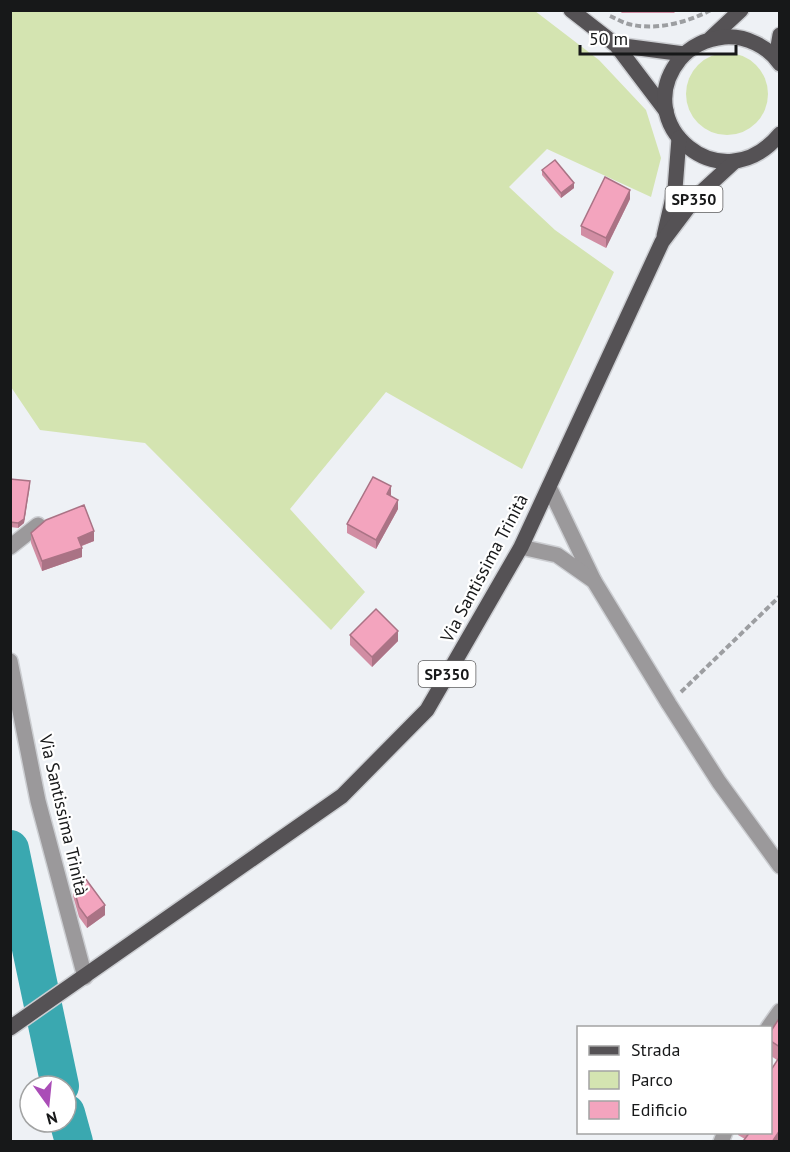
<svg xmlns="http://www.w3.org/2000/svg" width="790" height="1152" viewBox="0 0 790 1152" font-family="'PT Sans',sans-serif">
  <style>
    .green { fill: #d4e4b1 }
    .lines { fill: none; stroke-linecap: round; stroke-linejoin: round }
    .river { stroke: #3aa8b0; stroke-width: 38 }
    .minor-casing { stroke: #ccced2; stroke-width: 18 }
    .major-casing { stroke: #ccced2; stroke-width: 18 }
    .path { stroke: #9c9ea1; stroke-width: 4; stroke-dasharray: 6 3; stroke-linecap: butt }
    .minor { stroke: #9b999b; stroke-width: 15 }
    .major { stroke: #555255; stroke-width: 15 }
    .wall { fill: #d18da3 }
    .shaded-wall { fill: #aa7385 }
    .building { fill: #f3a4be; stroke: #aa7385; stroke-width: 1.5 }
    .labels { text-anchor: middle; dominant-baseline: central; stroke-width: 4.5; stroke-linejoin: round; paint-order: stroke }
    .shield { fill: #fff; stroke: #5d5d5e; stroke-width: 1.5 }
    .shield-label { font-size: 16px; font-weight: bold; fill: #171819 }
    .street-label { font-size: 18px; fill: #171819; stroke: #fff }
  </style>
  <rect width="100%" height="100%" fill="#eef1f5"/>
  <!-- green -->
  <g class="green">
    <polygon points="10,11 535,11 599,60 646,110 661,158 651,197 547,149 509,187 555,230 614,272 522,469 386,392 290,509 365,592 331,630 145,443 40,430 11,387"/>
    <circle cx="727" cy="94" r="41"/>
  </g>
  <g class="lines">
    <!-- river -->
    <g class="river">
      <polyline points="10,849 60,1086"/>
      <polyline points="66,1113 74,1142"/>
    </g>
    <defs>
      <g id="minor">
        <polyline points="549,487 594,581"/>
        <polyline points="10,547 38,525"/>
        <polyline points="521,547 557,555 594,581 669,704 719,782 780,866"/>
        <polyline points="10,661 38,801 85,977"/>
        <polyline points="768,1028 780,1011"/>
        <polyline points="721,1142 725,1132"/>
      </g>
      <g id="major">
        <polyline points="571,10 616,45 666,111"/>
        <polyline points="711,38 741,10"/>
        <polyline points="616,45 684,54"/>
        <polyline points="776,58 780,35"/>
        <path d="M 780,64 C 769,47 745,35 724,37 C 707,39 692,45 680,59 C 628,123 721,205 780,134"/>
        <polyline points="664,236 675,189 679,138"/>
        <polyline points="10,1028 342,796 427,710 521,547 662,242 696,197 734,162"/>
      </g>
    </defs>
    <!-- minor casing -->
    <use href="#minor" class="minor-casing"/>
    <!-- major casing -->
    <use href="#major" class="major-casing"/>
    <!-- path -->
    <g class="path">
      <path d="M 610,16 C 617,19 625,24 633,25 C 659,30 688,22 711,10"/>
      <polyline points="681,692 780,596"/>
    </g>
    <!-- minor -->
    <use href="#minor" class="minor"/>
    <!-- major -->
    <use href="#major" class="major"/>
  </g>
  <!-- wall -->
  <g class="wall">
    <polygon points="618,10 677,10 674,13 622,13"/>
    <polygon points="542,170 574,188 561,198 542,175"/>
    <polygon points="630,199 606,248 581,235 581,226"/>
    <polygon points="10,479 30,486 24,523 18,528 10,527"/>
    <polygon points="391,496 398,509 376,549 347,533 347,524"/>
    <polygon points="31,533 94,541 82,546 82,557 42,571 31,543"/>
    <polygon points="350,635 398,641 372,667 350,645"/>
    <polygon points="73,886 105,915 87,928 79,917 73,896"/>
    <polygon points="780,1017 780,1142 744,1142 745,1139 738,1135 738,1132 771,1132 777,1060 771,1056 771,1031"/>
  </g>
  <!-- shaded-wall -->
  <g class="shaded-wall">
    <polygon points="574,183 574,188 561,198 561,193"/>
    <polygon points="630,190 630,199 606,248 606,238"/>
    <polygon points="30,481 24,523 18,528 18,523"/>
    <polygon points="391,486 391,496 387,494"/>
    <polygon points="398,500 398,509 376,549 376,540"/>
    <polygon points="94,531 94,541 78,547 78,538"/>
    <polygon points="82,548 82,557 42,571 42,561"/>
    <polygon points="398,631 398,641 372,667 372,657"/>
    <polygon points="105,905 105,915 87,928 87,918"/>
    <polygon points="780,1130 780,1142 772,1142"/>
  </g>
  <!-- building -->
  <g class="building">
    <polygon points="555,160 574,183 561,193 542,170"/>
    <polygon points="605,177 630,190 606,238 581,226"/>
    <polygon points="373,477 391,486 387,494 398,500 376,540 347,524"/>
    <polygon points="10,479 30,481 24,519 18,523 10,522"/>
    <polygon points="84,505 94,531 78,538 82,548 42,561 31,533 46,520"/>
    <polygon points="376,609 398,631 372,657 350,635"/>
    <polygon points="85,878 105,905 87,918 79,907 73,886"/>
    <polygon points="780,1017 780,1047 771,1041 771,1031"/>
    <polygon points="780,1056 780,1130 772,1142 746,1142 744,1140 750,1132 771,1132 771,1070"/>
  </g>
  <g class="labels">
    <!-- shield labels -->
    <g class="shield">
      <rect x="665.5" y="186" width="57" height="26" rx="4.5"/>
      <rect x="418.5" y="661" width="57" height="26" rx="4.5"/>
    </g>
    <g class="shield-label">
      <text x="694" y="199">SP350</text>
      <text x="447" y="674">SP350</text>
    </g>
    <!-- street labels -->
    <g class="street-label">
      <text transform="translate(484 568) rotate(-62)">Via Santissima Trinità</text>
      <text transform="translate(64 815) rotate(77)">Via Santissima Trinità</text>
    </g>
  </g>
  <!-- border -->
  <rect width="790" height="1152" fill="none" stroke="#171819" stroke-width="24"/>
  <!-- legend -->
  <rect x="577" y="1026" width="195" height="108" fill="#ffffff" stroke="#a2a3a3" stroke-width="1.5"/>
  <rect x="589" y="1046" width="30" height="9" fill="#555255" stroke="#a2a3a3" stroke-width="1.5"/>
  <text x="631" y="1056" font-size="18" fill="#171819">Strada</text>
  <rect x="589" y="1071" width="30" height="18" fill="#d4e4b1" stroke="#a2a3a3" stroke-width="1.5"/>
  <text x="631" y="1086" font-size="18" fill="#171819">Parco</text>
  <rect x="589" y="1101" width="30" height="18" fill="#f3a4be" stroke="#a2a3a3" stroke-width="1.5"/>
  <text x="631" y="1116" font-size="18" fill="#171819">Edificio</text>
  <!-- north arrow -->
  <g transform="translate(48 1104) rotate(165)"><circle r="28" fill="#ffffff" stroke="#a2a3a3" stroke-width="1.5"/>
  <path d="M0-4.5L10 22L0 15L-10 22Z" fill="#aa4db7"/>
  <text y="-9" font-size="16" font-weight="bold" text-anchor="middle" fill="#171819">N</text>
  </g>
  <!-- scale -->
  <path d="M580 45v9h156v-9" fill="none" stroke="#171819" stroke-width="3"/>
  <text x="589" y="45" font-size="18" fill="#171819" stroke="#ffffff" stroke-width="4.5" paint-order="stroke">50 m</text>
</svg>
